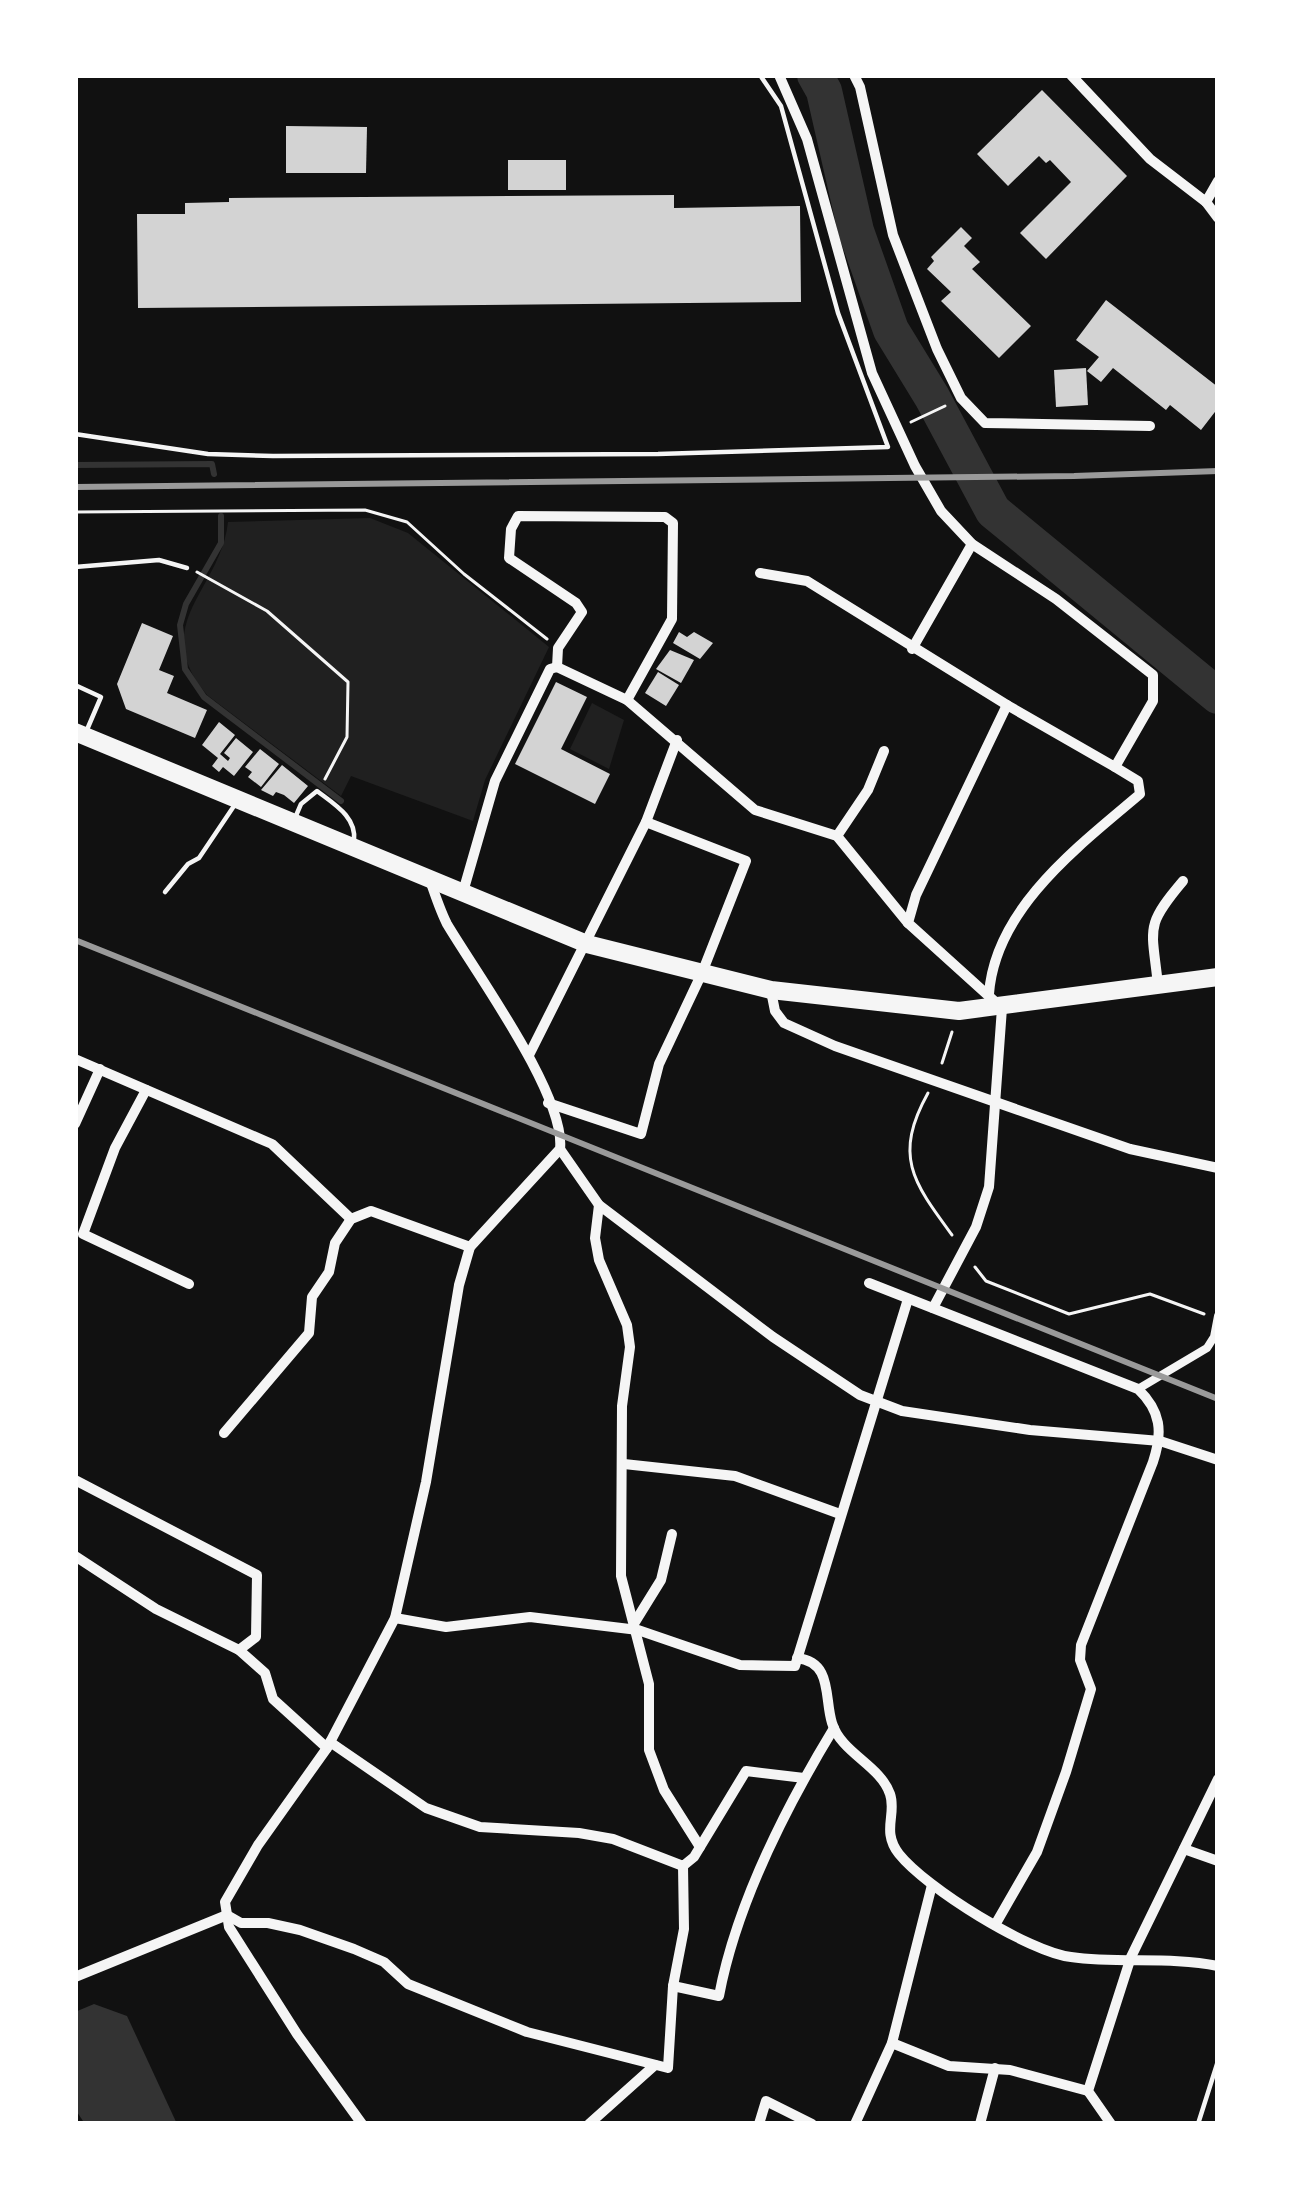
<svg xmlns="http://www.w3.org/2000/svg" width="1293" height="2199" viewBox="0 0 1293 2199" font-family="Lato,sans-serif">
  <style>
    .green { fill: #202020 }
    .water { fill: #333 }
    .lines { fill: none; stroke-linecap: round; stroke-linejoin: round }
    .stream { stroke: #333; stroke-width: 6 }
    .river { stroke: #333; stroke-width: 36 }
    .building { fill: #d3d3d3 }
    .path { stroke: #f5f5f5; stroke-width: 3 }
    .service { stroke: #f5f5f5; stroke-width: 4.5 }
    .pedestrian { stroke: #f5f5f5; stroke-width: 8 }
    .minor { stroke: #f5f5f5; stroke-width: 10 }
    .trunk { stroke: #f5f5f5; stroke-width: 18 }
    .rail { stroke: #9a9a9a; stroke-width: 6 }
  </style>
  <rect width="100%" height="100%" fill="#111"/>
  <!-- green -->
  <g class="green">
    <path d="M 370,518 L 408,533 L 549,647 L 485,780 L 473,821 L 351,776 L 341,796 L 207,695 C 147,624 221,590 228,522 Z"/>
    <polygon points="592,703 624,720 609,769 570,749"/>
  </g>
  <!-- water -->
  <polygon class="water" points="94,2004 127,2016 177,2124 85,2124 75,2109 75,2012"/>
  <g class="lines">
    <!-- stream -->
    <g class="stream">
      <polyline points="75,465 212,464 214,474"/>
      <polyline points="221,516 221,543 186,604 180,625 185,669 204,697 341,801"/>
    </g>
    <!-- river -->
    <polyline class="river" points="815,75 824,91 856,231 891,330 932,397 993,511 1218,696"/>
  </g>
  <!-- building -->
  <g class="building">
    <polygon points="1042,90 1127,176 1046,259 1020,233 1071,182 1050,160 1046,163 1039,156 1008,186 977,154"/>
    <polygon points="286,126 367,127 366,173 286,173"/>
    <rect x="508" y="160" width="58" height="30"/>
    <polygon points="674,195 674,208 800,206 801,302 138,308 137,214 185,214 185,203 229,202 229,198"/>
    <polygon points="961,227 972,238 964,246 980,262 972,269 1031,326 999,358 941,301 951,292 927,269 934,261 931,257"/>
    <polygon points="1106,300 1218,387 1218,408 1201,430 1170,405 1166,410 1113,368 1101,382 1087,371 1099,357 1076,340"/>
    <polygon points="1086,368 1088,405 1056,407 1054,370"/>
    <polygon points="142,623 173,636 159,670 174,676 167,693 207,710 195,738 126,709 117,684"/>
    <polygon points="679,632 687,637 694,632 713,643 700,659 673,643"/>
    <polygon points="670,650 694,660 681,683 656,669"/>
    <polygon points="658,672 679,685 666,706 645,693"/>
    <polygon points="556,682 587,697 561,749 610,774 595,804 515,764"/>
    <polygon points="219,722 235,735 220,754 228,761 230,758 224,753 236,738 253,752 234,776 223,767 219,772 212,766 218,758 202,745"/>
    <polygon points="260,749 279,764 261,787 248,777 252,772 245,767"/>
    <polygon points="282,765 308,786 294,803 284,795 276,792 273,796 261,790"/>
  </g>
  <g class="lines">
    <!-- path -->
    <g class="path">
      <polyline points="911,422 945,406"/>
      <polyline points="75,512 365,510 407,522 464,574 547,639"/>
      <polyline points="197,572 267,611 348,682 347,737 325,779"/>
      <polyline points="942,1063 952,1032"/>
      <path d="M 928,1093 C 893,1156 913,1182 952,1235"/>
      <polyline points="975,1267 986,1281 1069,1314 1150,1294 1204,1314"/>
    </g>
    <!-- service -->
    <g class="service">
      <polyline points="75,434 208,454 273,456 658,454 888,447 838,313 781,106 760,75"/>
      <polyline points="75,567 159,560 187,568"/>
      <polyline points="75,685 101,697 86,732"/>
      <path d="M 295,818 L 301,804 L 317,791 C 334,804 357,817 354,841"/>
      <polyline points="165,892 188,864 199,858 236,803"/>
      <polyline points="1198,2124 1218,2061"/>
    </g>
    <!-- pedestrian -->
    <polyline class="pedestrian" points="1138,1389 1207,1348 1214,1337 1218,1316"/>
    <!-- minor -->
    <g class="minor">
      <polyline points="779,75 807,139 872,373 915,466 941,511 972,544 1056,599 1153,675 1153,701 1115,767 1007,705 916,895 908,923 1002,1008 989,1187 976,1227 933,1308"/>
      <polyline points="854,75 860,87 893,235 937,349 961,398 985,423 1150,426"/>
      <polyline points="1071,75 1150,159 1206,202 1218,181"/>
      <polyline points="1206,202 1218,218"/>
      <polyline points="760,573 807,581 1007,705"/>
      <polyline points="912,649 972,544"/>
      <polyline points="557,667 558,648 582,612 576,603 509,558 511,529 518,516 665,517 673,523 672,619 627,700"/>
      <polyline points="837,836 868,790 884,751"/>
      <polyline points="463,892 495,781 550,669 557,667 627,700 755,810 837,836 908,923"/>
      <path d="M 1158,985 C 1152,927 1144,927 1183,881"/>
      <polyline points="771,991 775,1011 784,1023 835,1046 1130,1149 1218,1168"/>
      <path d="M 989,994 C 995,908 1080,845 1140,794 L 1138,781 L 1115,767"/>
      <polyline points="529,1055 646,822 677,740"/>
      <polyline points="75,1059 272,1144 351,1219"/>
      <polyline points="146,1090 115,1148 83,1234 189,1284"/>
      <polyline points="548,1103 641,1134 659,1064 702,973 746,861 646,822"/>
      <polyline points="75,1124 100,1069"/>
      <polyline points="560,1149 599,1205 773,1337 860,1395 902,1411 1030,1430 1160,1441 1218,1460"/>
      <polyline points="599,1205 595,1238 599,1260 627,1325 630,1347 622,1406 621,1576 649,1684 649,1750 664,1790 700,1847"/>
      <path d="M 869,1283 L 1138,1389 C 1161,1411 1163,1432 1153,1462 L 1081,1645 L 1080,1660 L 1091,1689 L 1066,1772 L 1037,1852 L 995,1925"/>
      <polyline points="224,1433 309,1333 312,1297 329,1272 335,1243 351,1219 371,1211 470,1247"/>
      <polyline points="624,1464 735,1476 840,1514"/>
      <polyline points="75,1480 257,1575 256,1637 239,1650"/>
      <polyline points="75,1556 156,1609 239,1650 265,1673 273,1699 327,1748"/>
      <polyline points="395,1618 446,1627 530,1617 638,1630 740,1665 795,1666 908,1299"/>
      <polyline points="635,1622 661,1580 672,1534"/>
      <path d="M 797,1658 C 833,1662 824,1698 832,1723 C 841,1753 880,1765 890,1794 C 897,1814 881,1831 899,1854 C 926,1888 1029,1952 1071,1957 C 1120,1964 1169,1956 1218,1966"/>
      <polyline points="330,1742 426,1808 480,1827 579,1833 613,1839 683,1866 694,1857 746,1771 804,1778"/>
      <polyline points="1184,1849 1218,1861"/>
      <path d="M 75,1977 L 227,1915 L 241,1923 L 268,1923 L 300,1930 L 354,1949 L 384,1962 L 408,1984 L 527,2032 L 668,2068 L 673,1986 L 719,1996 C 736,1906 786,1807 834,1728"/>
      <polyline points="673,1986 684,1929 683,1866"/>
      <polyline points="892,2043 949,2066 1010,2070 1088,2091"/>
      <path d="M 362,2124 L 297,2034 L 229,1927 L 225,1902 L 258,1845 L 327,1748 L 395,1618 L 426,1482 L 459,1285 L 470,1247 L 560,1149 C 566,1096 476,973 447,924 C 440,910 435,895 430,880"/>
      <polyline points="589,2124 655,2065"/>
      <polyline points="759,2124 766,2101 812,2124"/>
      <polyline points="855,2124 892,2043 932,1885"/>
      <polyline points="980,2124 995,2068"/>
      <polyline points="1111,2124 1088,2091 1131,1957 1218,1779"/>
    </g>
    <!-- trunk -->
    <polyline class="trunk" points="75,732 587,944 771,990 959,1011 1218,977"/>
    <!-- rail -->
    <g class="rail">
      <polyline points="75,487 1074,476 1218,471"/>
      <polyline points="75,940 1218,1399"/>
    </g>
  </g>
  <!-- border -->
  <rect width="1293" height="2199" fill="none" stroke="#ffffff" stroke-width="156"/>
</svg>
